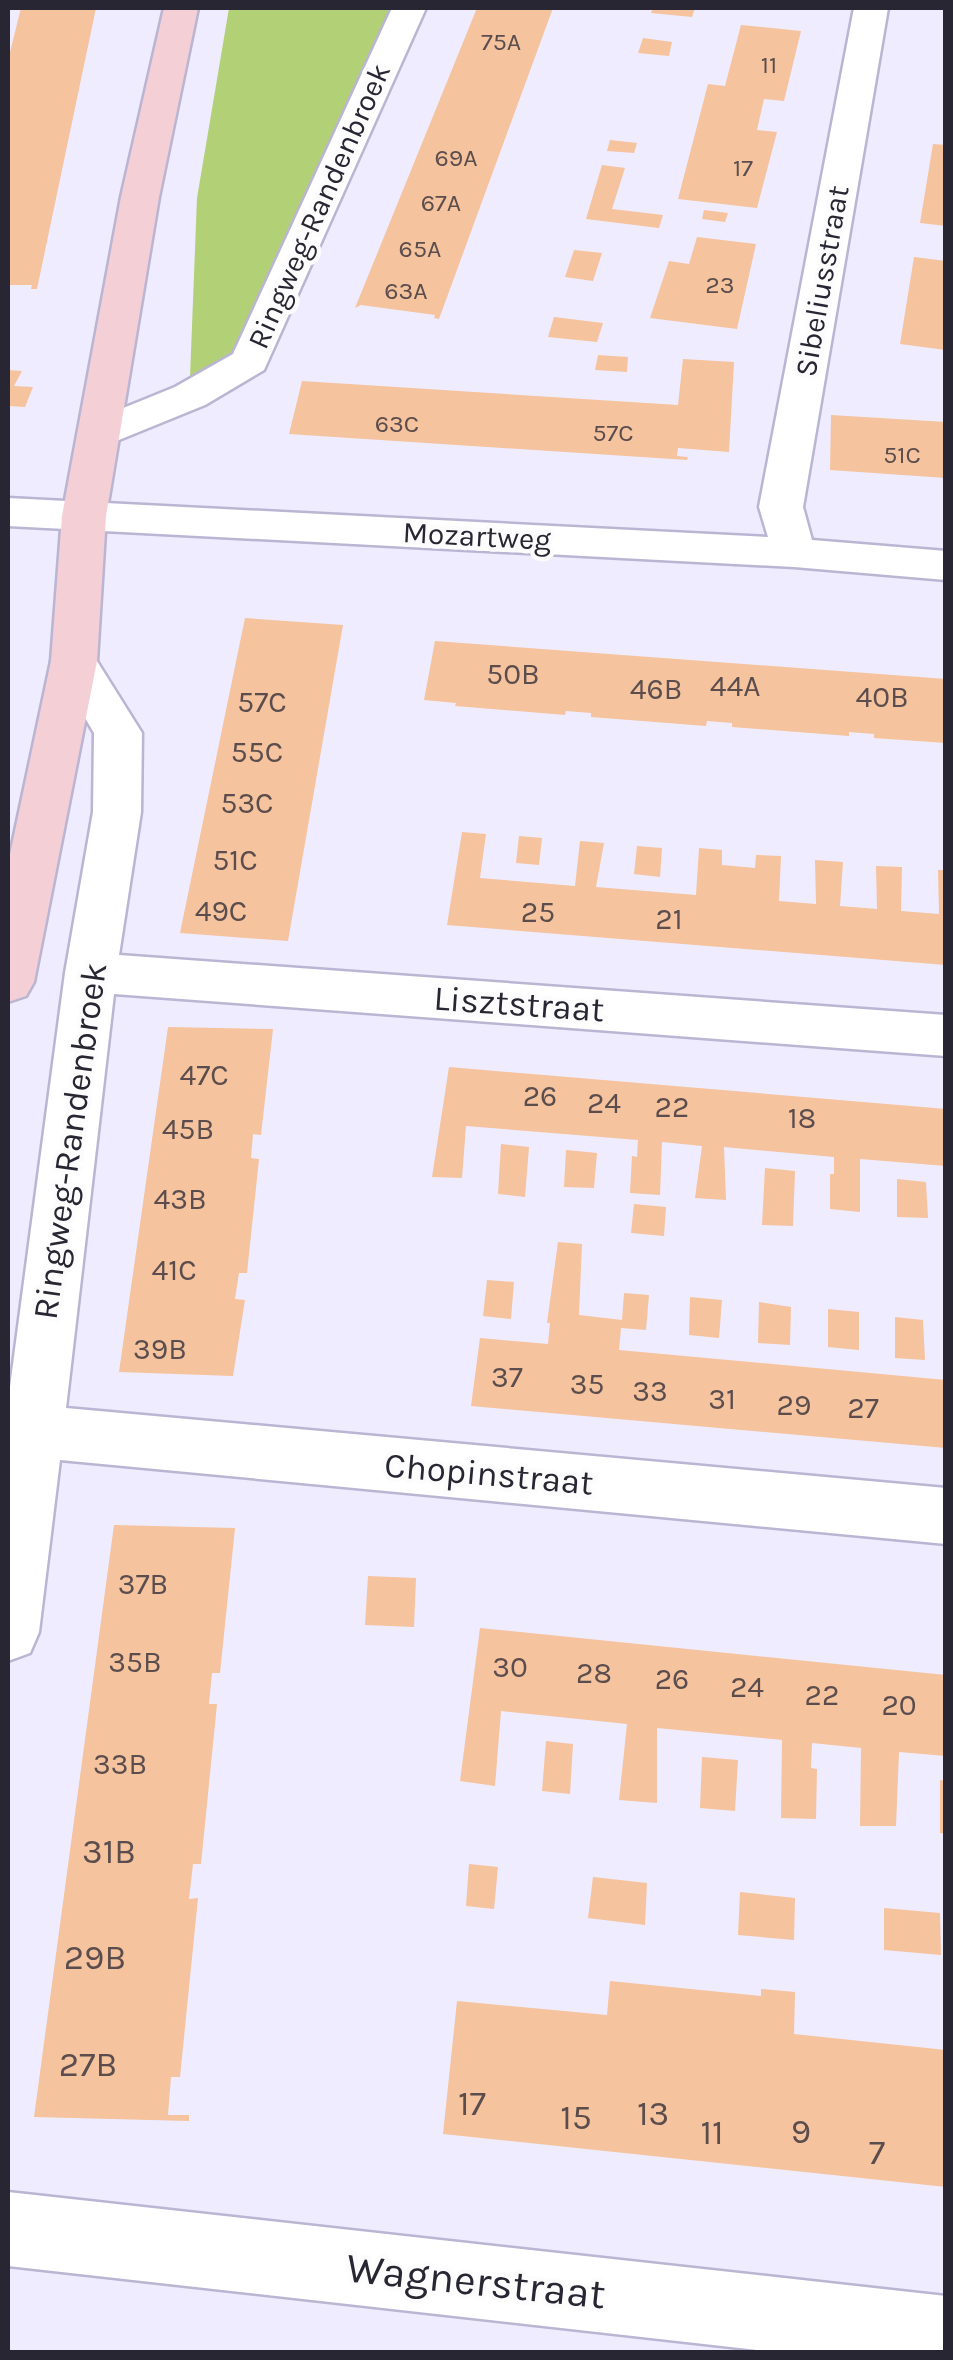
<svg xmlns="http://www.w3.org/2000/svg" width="953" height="2360" viewBox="0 0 953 2360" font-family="Karla,sans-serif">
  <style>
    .green { fill: #b2d176 }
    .building { fill: #f5c39d }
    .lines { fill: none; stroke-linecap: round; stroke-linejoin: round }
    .street-casing { stroke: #bab5d2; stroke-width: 5 }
    .secondary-casing { stroke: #bab5d2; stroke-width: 5 }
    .street { fill: #fff; fill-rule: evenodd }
    .secondary { fill: #f5cfd6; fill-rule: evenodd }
    .labels { text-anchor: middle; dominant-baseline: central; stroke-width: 9; stroke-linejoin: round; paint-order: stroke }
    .far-number-label { font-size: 25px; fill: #5b4d4d }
    .far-street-label { font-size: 30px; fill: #282632; stroke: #fcfcfc }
    .number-label { font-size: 30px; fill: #5b4d4d }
    .street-label { font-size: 35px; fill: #282632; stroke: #fcfcfc }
    .near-number-label { font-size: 35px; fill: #5b4d4d }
    .near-street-label { font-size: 42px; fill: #282632; stroke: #fcfcfc }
  </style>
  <rect width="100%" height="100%" fill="#efecff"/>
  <!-- green -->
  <polygon class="green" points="229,8 392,8 227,368 190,377 197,198"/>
  <!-- building -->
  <g class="building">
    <polygon points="21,8 96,8 37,289 31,289 32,285 8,285 8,60"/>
    <polygon points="477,8 553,8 439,319 434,318 435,315 361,305 355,308"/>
    <polygon points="653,8 695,8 692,17 651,13"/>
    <polygon points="741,25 801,31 784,101 764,99 757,130 777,132 757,208 678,199 708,84 725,86"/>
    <polygon points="643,38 672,42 669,56 638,53"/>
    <polygon points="610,140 637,143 634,153 607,151"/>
    <polygon points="933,144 946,145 946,226 920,223"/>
    <polygon points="602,165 625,168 612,209 663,215 659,228 586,219"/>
    <polygon points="704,210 728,213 725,222 702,219"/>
    <polygon points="697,237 756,244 737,329 650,318 669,261 689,264"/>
    <polygon points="574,250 602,253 593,281 565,277"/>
    <polygon points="914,257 946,261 946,350 900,344"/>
    <polygon points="554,317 603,323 597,342 548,337"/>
    <polygon points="598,355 628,357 627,372 595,370"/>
    <polygon points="683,359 734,362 729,452 678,448 677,456 688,457 687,460 289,434 302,381 678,405"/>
    <polygon points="8,370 22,371 14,386 33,387 25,407 8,406"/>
    <polygon points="831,415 946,422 946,478 830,470"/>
    <polygon points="245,618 343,625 288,941 180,933"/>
    <polygon points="435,641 946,679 946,743 874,738 874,734 849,732 849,736 732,727 732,723 707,721 706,726 591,717 591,713 566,711 565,715 455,706 456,703 424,700"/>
    <polygon points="462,832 486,834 480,878 515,881 575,886 580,841 604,843 596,887 696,895 699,848 722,850 722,865 755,868 756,855 781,856 779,901 816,904 815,860 843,862 840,906 877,909 876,866 902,867 901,911 939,914 938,870 946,870 946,965 447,925"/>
    <polygon points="519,836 542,838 539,865 516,863"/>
    <polygon points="637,846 662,848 660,877 634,874"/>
    <polygon points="168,1027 273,1029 261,1135 253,1134 251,1158 259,1159 247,1273 239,1273 235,1299 245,1300 233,1376 119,1372"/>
    <polygon points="449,1067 946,1109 946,1166 860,1159 860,1212 830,1209 830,1174 834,1174 834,1157 724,1147 726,1200 695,1198 702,1146 662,1142 660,1195 630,1193 632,1156 637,1157 638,1140 466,1126 462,1178 432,1177"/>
    <polygon points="501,1144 529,1147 525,1197 498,1194"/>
    <polygon points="566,1150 597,1153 594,1188 564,1187"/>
    <polygon points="765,1168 795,1171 793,1226 762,1225"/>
    <polygon points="897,1179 926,1182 928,1218 897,1217"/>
    <polygon points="634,1204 666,1207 664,1236 631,1233"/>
    <polygon points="558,1242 582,1244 579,1315 622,1320 624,1293 649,1295 646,1330 621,1328 619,1350 946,1380 946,1448 471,1406 480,1338 548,1344 550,1323 547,1323"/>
    <polygon points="487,1280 514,1282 511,1319 483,1316"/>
    <polygon points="690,1297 722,1300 719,1338 689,1335"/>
    <polygon points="759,1302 791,1307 790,1345 758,1343"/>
    <polygon points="828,1309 859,1312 859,1350 828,1347"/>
    <polygon points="895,1317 923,1320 925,1360 895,1358"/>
    <polygon points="114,1525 235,1528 220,1673 212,1673 209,1704 217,1704 201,1864 193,1864 189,1899 198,1898 180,2077 171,2077 168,2115 189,2115 189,2121 34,2117"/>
    <polygon points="368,1576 416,1578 414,1627 365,1625"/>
    <polygon points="480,1628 946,1675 946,1756 899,1752 896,1826 860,1826 861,1748 812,1743 811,1768 817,1769 816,1819 781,1818 782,1740 657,1728 657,1803 619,1800 627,1724 501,1711 495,1786 460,1781"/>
    <polygon points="546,1741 573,1744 570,1794 542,1791"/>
    <polygon points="702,1757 738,1760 735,1811 700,1808"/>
    <polygon points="940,1780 946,1781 946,1834 940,1833"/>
    <polygon points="469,1864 498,1867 494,1909 466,1906"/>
    <polygon points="593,1877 647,1883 645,1925 588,1918"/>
    <polygon points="740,1892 795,1898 794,1940 738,1935"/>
    <polygon points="884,1908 940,1913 941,1955 884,1950"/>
    <polygon points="610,1981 761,1996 761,1989 795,1992 794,2034 946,2050 946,2187 443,2134 457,2001 607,2015"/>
  </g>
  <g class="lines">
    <defs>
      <g id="street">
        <polygon points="392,8 426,8 264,370 205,405 114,442 99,446 84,442 78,433 84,424 175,387 233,354"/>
        <polygon points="854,8 888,8 803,507 812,540 946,551 946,580 794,567 8,526 8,498 768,537 759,507"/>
        <polygon points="74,645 90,650 142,733 141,812 119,955 946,1015 946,1056 114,994 66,1408 946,1488 946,1544 60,1460 39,1632 30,1653 8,1661 8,1402 65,973 93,812 94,733 51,661 58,650"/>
        <polygon points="8,2192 946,2296 946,2352 776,2352 8,2266"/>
      </g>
      <polygon id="secondary" points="164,8 198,8 159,197 106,516 97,661 34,982 26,996 8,1002 8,864 51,661 62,516 121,197"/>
    </defs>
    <!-- street casing -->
    <use href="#street" class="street-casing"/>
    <!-- secondary casing -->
    <use href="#secondary" class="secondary-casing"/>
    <!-- street -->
    <use href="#street" class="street"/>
    <!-- secondary -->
    <use href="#secondary" class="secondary"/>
  </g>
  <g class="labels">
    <!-- far-number labels -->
    <g class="far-number-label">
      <text x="501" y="41">75A</text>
      <text x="769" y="64">11</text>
      <text x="456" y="157">69A</text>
      <text x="743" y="167">17</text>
      <text x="441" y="202">67A</text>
      <text x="420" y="248">65A</text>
      <text x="720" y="284">23</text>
      <text x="406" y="290">63A</text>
      <text x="397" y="423">63C</text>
      <text x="613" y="432">57C</text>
      <text x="902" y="454">51C</text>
    </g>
    <!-- far-street labels -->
    <g class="far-street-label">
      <text transform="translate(319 206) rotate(-66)">Ringweg-Randenbroek</text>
      <text transform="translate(822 281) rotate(-80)">Sibeliusstraat</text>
      <text transform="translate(477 536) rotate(3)">Mozartweg</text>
    </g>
    <!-- number labels -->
    <g class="number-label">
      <text x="513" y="674">50B</text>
      <text x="735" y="686">44A</text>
      <text x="656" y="689">46B</text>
      <text x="882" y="697">40B</text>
      <text x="262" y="702">57C</text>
      <text x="257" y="752">55C</text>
      <text x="247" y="803">53C</text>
      <text x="235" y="860">51C</text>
      <text x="221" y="911">49C</text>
      <text x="538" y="912">25</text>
      <text x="669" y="919">21</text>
      <text x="204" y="1075">47C</text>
      <text x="540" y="1096">26</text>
      <text x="604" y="1103">24</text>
      <text x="672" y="1107">22</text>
      <text x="802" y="1118">18</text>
      <text x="188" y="1129">45B</text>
      <text x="180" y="1199">43B</text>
      <text x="174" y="1270">41C</text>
      <text x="160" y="1349">39B</text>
      <text x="507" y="1377">37</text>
      <text x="587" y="1384">35</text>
      <text x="650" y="1391">33</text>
      <text x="722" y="1399">31</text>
      <text x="794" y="1405">29</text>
      <text x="863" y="1408">27</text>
      <text x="143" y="1584">37B</text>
      <text x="135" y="1662">35B</text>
      <text x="510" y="1667">30</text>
      <text x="594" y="1673">28</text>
      <text x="672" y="1679">26</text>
      <text x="747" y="1687">24</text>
      <text x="822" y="1695">22</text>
      <text x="899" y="1705">20</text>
      <text x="120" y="1764">33B</text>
    </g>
    <!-- street labels -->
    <g class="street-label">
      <text transform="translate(519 1004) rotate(4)">Lisztstraat</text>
      <text transform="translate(70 1141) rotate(-82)">Ringweg-Randenbroek</text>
      <text transform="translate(489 1474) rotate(5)">Chopinstraat</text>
    </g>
    <!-- near-number labels -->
    <g class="near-number-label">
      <text x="109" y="1851">31B</text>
      <text x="95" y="1957">29B</text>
      <text x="88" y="2064">27B</text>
      <text x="472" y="2103">17</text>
      <text x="653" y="2113">13</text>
      <text x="576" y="2117">15</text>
      <text x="801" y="2131">9</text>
      <text x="712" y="2132">11</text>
      <text x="877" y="2152">7</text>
    </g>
    <!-- near-street labels -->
    <g class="near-street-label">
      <text transform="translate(476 2281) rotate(6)">Wagnerstraat</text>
    </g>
  </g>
  <!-- border -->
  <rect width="953" height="2360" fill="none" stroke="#282632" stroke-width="20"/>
</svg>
